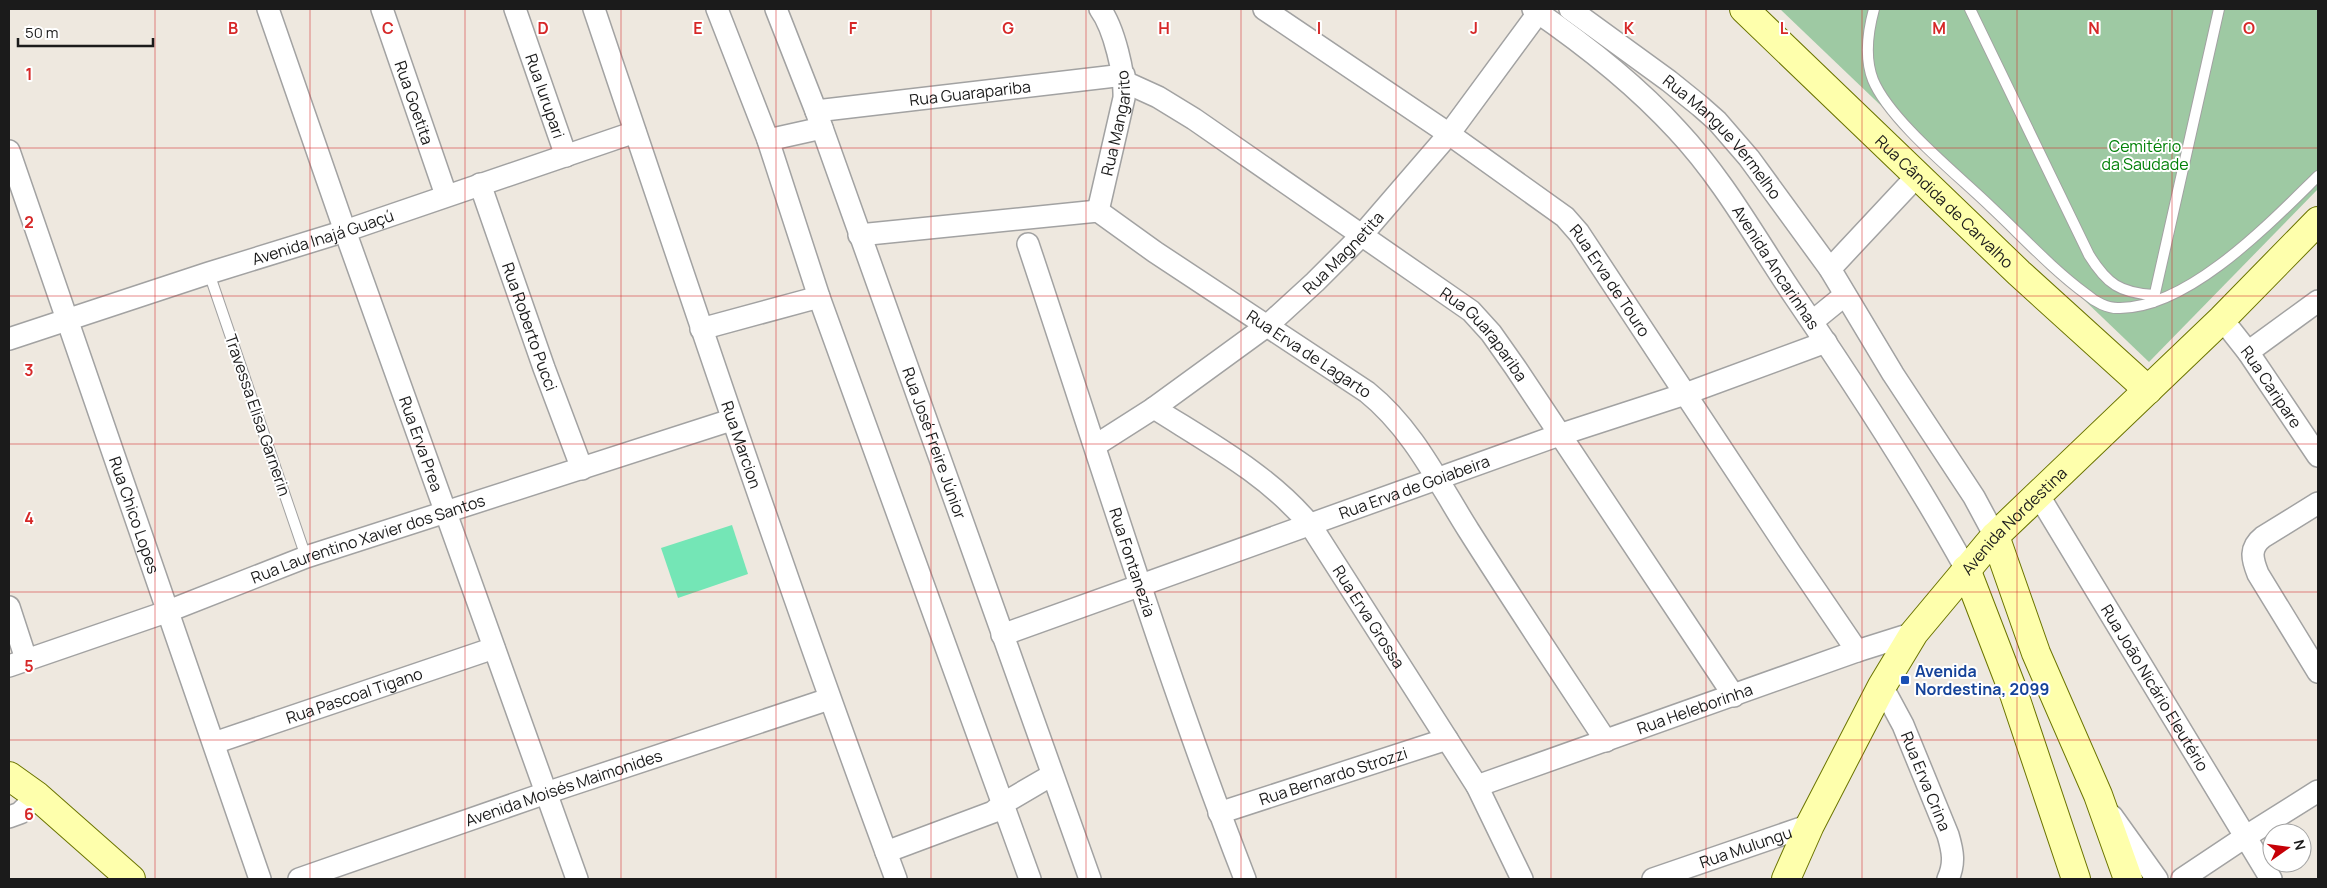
<svg xmlns="http://www.w3.org/2000/svg" width="2327" height="888" viewBox="0 0 2327 888" font-family="Manrope,sans-serif">
  <style>
    .cemetery { fill: #9ec9a3 }
    .pitch { fill: #74e6b6 }
    .lines { fill: none; stroke-linecap: round; stroke-linejoin: round }
    .lane-casing { stroke: #a2a2a2; stroke-width: 12 }
    .street-casing { stroke: #a2a2a2; stroke-width: 24 }
    .secondary-casing { stroke: #6b7400; stroke-width: 30 }
    .lane { stroke: #fff; stroke-width: 10 }
    .street { stroke: #fff; stroke-width: 21 }
    .secondary { stroke: #feffac; stroke-width: 28 }
    .grid { fill: none; stroke: #d62828; stroke-width: 1; stroke-opacity: 0.55 }
    .transit-dot { fill: #1a4fb4; stroke: #fff; stroke-width: 2 }
    .labels { text-anchor: middle; dominant-baseline: central; stroke-width: 4; stroke-linejoin: round; paint-order: stroke }
    .street-label { font-size: 16px; fill: #1b1b1b; stroke: #fff }
    .park-label { font-size: 16px; fill: #018107; stroke: #fff }
    .transit-label { font-size: 16px; font-weight: bold; fill: #164399; stroke: #fff; text-anchor: start }
    .grid-label { font-size: 16px; text-anchor: middle; font-weight: bold; fill: #d62828; stroke: #fff; stroke-width: 4; stroke-linejoin: round; paint-order: stroke }
  </style>
  <rect width="100%" height="100%" fill="#eee8df"/>
  <!-- cemetery -->
  <polygon class="cemetery" points="1780,9 2318,9 2318,189 2149,362"/>
  <!-- pitch -->
  <polygon class="pitch" points="732,525 748,574 678,598 661,548"/>
  <g class="lines">
    <defs>
      <g id="lane">
        <path d="M 1874,9 C 1868,31 1864,57 1873,80 C 1890,121 1958,175 1991,207 C 2022,236 2052,269 2086,294 C 2095,302 2108,309 2120,308 C 2189,308 2271,222 2318,176"/>
        <path d="M 1970,9 L 2089,255 C 2107,284 2120,293 2154,295"/>
        <polyline points="209,273 306,557"/>
        <polyline points="2153,302 2219,9"/>
      </g>
      <g id="street">
        <path id="s1" d="M 268,9 L 345,231 L 577,879"/>
        <path id="s2" d="M 382,9 L 446,195"/>
        <path id="s3" d="M 515,9 L 566,156"/>
        <path id="s4" d="M 594,9 C 692,300 789,591 896,879"/>
        <polyline points="717,9 768,140 819,297 1030,879"/>
        <path id="s5" d="M 776,9 L 816,111 L 1090,879"/>
        <path id="s6" d="M 1264,9 L 1449,134 L 1565,217 L 1579,233 L 1791,554 L 1857,651"/>
        <path id="s7" d="M 1533,9 C 1584,44 1635,84 1677,130 C 1724,180 1757,241 1795,297 C 1855,385 1914,475 1966,569"/>
        <path id="s8" d="M 1570,9 L 1669,81 L 1700,106 L 1717,121 L 1749,158 L 1830,269 L 1893,374 L 1974,497 L 1995,536"/>
        <path id="s9" d="M 1125,82 L 1158,97 L 1194,119 L 1471,311 L 1491,333 L 1515,367 L 1734,696"/>
        <path id="s10" d="M 816,111 L 1124,75"/>
        <polyline points="768,140 822,128"/>
        <path id="s11" d="M 9,151 L 260,879"/>
        <path id="s12" d="M 480,184 L 544,368 L 582,469"/>
        <path id="s13" d="M 1098,211 L 1124,98 C 1125,74 1114,28 1100,9"/>
        <path id="s14" d="M 859,235 L 1098,211 L 1155,252 L 1367,392 C 1413,429 1438,482 1469,531 C 1514,602 1560,671 1606,741"/>
        <path id="s15" d="M 1028,244 C 1099,456 1164,671 1245,879"/>
        <polyline points="1830,269 1917,176"/>
        <path id="s16" d="M 2222,319 L 2248,352 L 2318,456"/>
        <polyline points="1813,321 1845,295"/>
        <polyline points="701,329 819,297"/>
        <path id="s17" d="M 9,339 L 209,273 L 345,231 L 635,132"/>
        <polyline points="2248,352 2318,301"/>
        <path id="s18" d="M 1154,408 C 1209,443 1269,475 1311,526 L 1477,786 L 1522,879"/>
        <path id="s19" d="M 1096,445 L 1154,408 L 1268,325 L 1315,282 L 1361,236 L 1449,134 L 1541,9"/>
        <path id="s20" d="M 2039,496 L 2271,879"/>
        <path d="M 2318,503 L 2263,537 C 2249,548 2252,559 2258,574 L 2318,672"/>
        <polyline points="9,607 26,659"/>
        <path id="s21" d="M 1002,635 L 1559,435 L 1685,394 L 1826,342"/>
        <path id="s22" d="M 9,666 L 166,612 L 306,557 L 731,420"/>
        <path id="s23" d="M 1882,686 L 1903,725 L 1948,835 C 1953,852 1955,863 1948,879"/>
        <path id="s24" d="M 214,743 L 494,648"/>
        <path id="s25" d="M 1477,786 L 1857,651 L 1914,633"/>
        <path id="s26" d="M 1219,813 L 1447,739"/>
        <polyline points="2112,816 2157,879"/>
        <polyline points="9,817 20,813 37,796"/>
        <polyline points="886,852 993,812 1004,803 1052,775"/>
        <path id="s27" d="M 299,879 L 546,793 L 829,699"/>
        <path id="s28" d="M 1653,879 L 1810,825"/>
        <polyline points="2182,879 2245,837 2318,791"/>
      </g>
      <g id="secondary">
        <path id="s29" d="M 1744,9 L 2019,273 L 2148,390"/>
        <polyline points="1995,536 2036,653 2098,795 2128,879"/>
        <polyline points="1966,569 2013,691 2076,879"/>
        <polyline points="9,776 37,796 131,879"/>
        <path id="s30" d="M 1786,879 L 1810,825 L 1882,686 L 1914,633 L 1995,536 L 2222,319 L 2318,221"/>
      </g>
    </defs>
    <!-- lane casing -->
    <use href="#lane" class="lane-casing"/>
    <!-- street casing -->
    <use href="#street" class="street-casing"/>
    <!-- secondary casing -->
    <use href="#secondary" class="secondary-casing"/>
    <!-- lane -->
    <use href="#lane" class="lane"/>
    <!-- street -->
    <use href="#street" class="street"/>
    <!-- secondary -->
    <use href="#secondary" class="secondary"/>
  </g>
  <!-- grid -->
  <path class="grid" d="M 155,9 L 155,879M 310,9 L 310,879M 465,9 L 465,879M 621,9 L 621,879M 776,9 L 776,879M 931,9 L 931,879M 1086,9 L 1086,879M 1241,9 L 1241,879M 1396,9 L 1396,879M 1551,9 L 1551,879M 1706,9 L 1706,879M 1862,9 L 1862,879M 2017,9 L 2017,879M 2172,9 L 2172,879M 9,148 L 2318,148M 9,296 L 2318,296M 9,444 L 2318,444M 9,592 L 2318,592M 9,740 L 2318,740"/>
  <!-- markers -->
  <rect class="transit-dot" x="1900" y="675" width="10" height="10" rx="2.5"/>
  <g class="labels">
    <!-- street labels -->
    <g class="street-label">
      <text stroke="none"><textPath href="#s10" startOffset="155">Rua Guarapariba</textPath></text>
      <text stroke="none"><textPath href="#s3" startOffset="92">Rua Iurupari</textPath></text>
      <text stroke="none"><textPath href="#s2" startOffset="99">Rua Goetita</textPath></text>
      <text stroke="none"><textPath href="#s13" startOffset="90">Rua Mangarito</textPath></text>
      <text stroke="none"><textPath href="#s8" startOffset="200">Rua Mangue Vermelho</textPath></text>
      <text stroke="none"><textPath href="#s29" startOffset="278">Rua Cândida de Carvalho</textPath></text>
      <text stroke="none"><textPath href="#s17" startOffset="330">Avenida Inajá Guaçú</textPath></text>
      <text stroke="none"><textPath href="#s19" startOffset="314">Rua Magnetita</textPath></text>
      <text stroke="none"><textPath href="#s7" startOffset="358">Avenida Ancarinhas</textPath></text>
      <text stroke="none"><textPath href="#s6" startOffset="444">Rua Erva de Touro</textPath></text>
      <text stroke="none"><textPath href="#s12" startOffset="151">Rua Roberto Pucci</textPath></text>
      <text stroke="none"><textPath href="#s9" startOffset="441">Rua Guarapariba</textPath></text>
      <text stroke="none"><textPath href="#s14" startOffset="495">Rua Erva de Lagarto</textPath></text>
      <text stroke="none"><textPath href="#s16" startOffset="84">Rua Caripare</textPath></text>
      <text transform="translate(258 415) rotate(71)">Travessa Elisa Garnerin</text>
      <text stroke="none"><textPath href="#s1" startOffset="461">Rua Erva Prea</textPath></text>
      <text stroke="none"><textPath href="#s5" startOffset="462">Rua José Freire Júnior</textPath></text>
      <text stroke="none"><textPath href="#s4" startOffset="460">Rua Marcion</textPath></text>
      <text stroke="none"><textPath href="#s21" startOffset="438">Rua Erva de Goiabeira</textPath></text>
      <text stroke="none"><textPath href="#s11" startOffset="385">Rua Chico Lopes</textPath></text>
      <text stroke="none"><textPath href="#s30" startOffset="428">Avenida Nordestina</textPath></text>
      <text stroke="none"><textPath href="#s22" startOffset="381">Rua Laurentino Xavier dos Santos</textPath></text>
      <text stroke="none"><textPath href="#s15" startOffset="335">Rua Fontanezia</textPath></text>
      <text stroke="none"><textPath href="#s18" startOffset="305">Rua Erva Grossa</textPath></text>
      <text stroke="none"><textPath href="#s20" startOffset="224">Rua João Nicário Eleutério</textPath></text>
      <text stroke="none"><textPath href="#s24" startOffset="148">Rua Pascoal Tigano</textPath></text>
      <text stroke="none"><textPath href="#s25" startOffset="231">Rua Heleborinha</textPath></text>
      <text stroke="none"><textPath href="#s26" startOffset="120">Rua Bernardo Strozzi</textPath></text>
      <text stroke="none"><textPath href="#s23" startOffset="105">Rua Erva Crina</textPath></text>
      <text stroke="none"><textPath href="#s27" startOffset="280">Avenida Moisés Maimonides</textPath></text>
      <text stroke="none"><textPath href="#s28" startOffset="98">Rua Mulungu</textPath></text>
    </g>
    <!-- park labels -->
    <g class="park-label">
      <text x="2145" y="146">Cemitério<tspan x="2145" dy="18">da Saudade</tspan></text>
    </g>
    <!-- transit labels -->
    <g class="transit-label">
      <text x="1915" y="671">Avenida<tspan x="1915" dy="18">Nordestina, 2099</tspan></text>
    </g>
  </g>
  <g class="grid-label">
    <text x="233" y="34">B</text>
    <text x="388" y="34">C</text>
    <text x="543" y="34">D</text>
    <text x="698" y="34">E</text>
    <text x="853" y="34">F</text>
    <text x="1008" y="34">G</text>
    <text x="1164" y="34">H</text>
    <text x="1319" y="34">I</text>
    <text x="1474" y="34">J</text>
    <text x="1629" y="34">K</text>
    <text x="1784" y="34">L</text>
    <text x="1939" y="34">M</text>
    <text x="2094" y="34">N</text>
    <text x="2249" y="34">O</text>
    <text x="29" y="80">1</text>
    <text x="29" y="228">2</text>
    <text x="29" y="376">3</text>
    <text x="29" y="524">4</text>
    <text x="29" y="672">5</text>
    <text x="29" y="820">6</text>
  </g>
  <!-- border -->
  <rect width="2327" height="888" fill="none" stroke="#1b1b1b" stroke-width="20"/>
  <!-- north arrow -->
  <g transform="translate(2287 848) rotate(76)"><circle r="24" fill="#ffffff" stroke="#a4a4a4"/>
  <path d="M0-4L9 19L0 12L-9 19Z" fill="#c60007"/>
  <text y="-8" font-size="14" font-weight="bold" text-anchor="middle" fill="#1b1b1b">N</text>
  </g>
  <!-- scale -->
  <path d="M18 38v8h135v-8" fill="none" stroke="#1b1b1b" stroke-width="2.5"/>
  <text x="25" y="38" font-size="15" fill="#1b1b1b" stroke="#ffffff" stroke-width="4" paint-order="stroke">50 m</text>
</svg>
